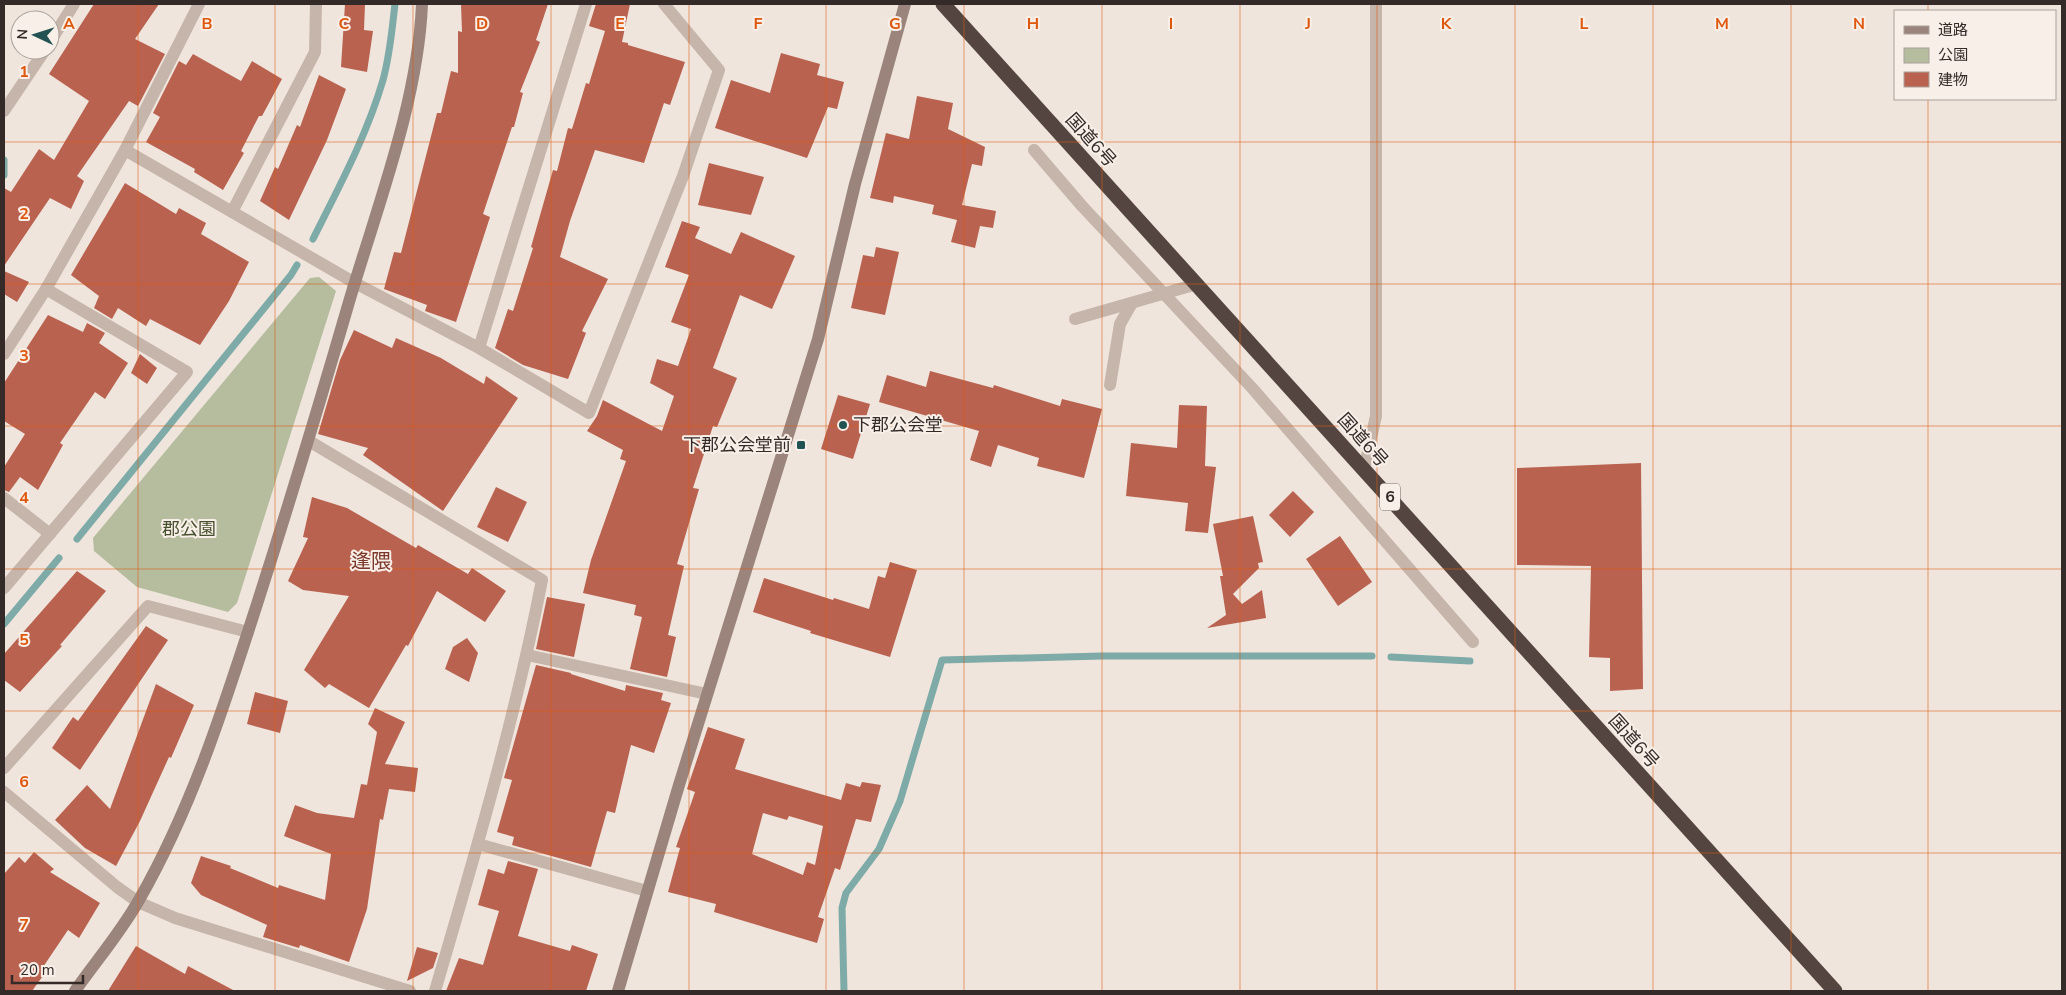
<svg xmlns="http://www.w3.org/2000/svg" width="2066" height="995" viewBox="0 0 2066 995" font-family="'Nunito Sans','Noto Sans JP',sans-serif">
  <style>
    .green { fill: #b5bd9e }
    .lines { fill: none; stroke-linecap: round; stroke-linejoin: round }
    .stream { stroke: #7eaaa8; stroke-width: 7 }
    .building { fill: #ba6250; fill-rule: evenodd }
    .street { stroke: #c6b5aa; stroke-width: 12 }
    .secondary { stroke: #9a847b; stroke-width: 12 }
    .highway { stroke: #544540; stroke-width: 15 }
    .grid { fill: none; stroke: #df570d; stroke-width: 1; stroke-opacity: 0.55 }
    .poi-dot { fill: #225251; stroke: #f8efe8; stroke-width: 2 }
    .labels { text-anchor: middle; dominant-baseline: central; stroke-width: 4; stroke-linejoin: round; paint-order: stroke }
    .shield { fill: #f8efe8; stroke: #6f6662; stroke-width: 1 }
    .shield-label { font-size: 16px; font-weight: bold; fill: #342b28 }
    .street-label { font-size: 18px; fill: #342b28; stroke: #f8efe8 }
    .poi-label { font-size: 18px; fill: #342b28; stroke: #f8efe8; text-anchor: start }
    .park-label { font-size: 18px; fill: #46502f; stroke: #f8efe8 }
    .quarter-label { font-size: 20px; fill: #7b3729; stroke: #f8efe8 }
    .grid-label { font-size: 16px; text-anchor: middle; font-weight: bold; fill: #df570d; stroke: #f8efe8; stroke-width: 4; stroke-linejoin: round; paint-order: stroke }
  </style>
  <rect width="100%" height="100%" fill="#efe5dc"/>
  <!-- green -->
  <polygon class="green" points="319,277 336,291 237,603 228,612 137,587 94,551 93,538 310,278"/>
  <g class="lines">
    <!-- stream -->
    <g class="stream">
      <polyline points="4,160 4,175"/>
      <path d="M 313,239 C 339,187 367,135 383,80 C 390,55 392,29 395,4"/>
      <polyline points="77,539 291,275 297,265"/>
      <polyline points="4,624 59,558"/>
      <polyline points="1391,657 1470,661"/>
      <polyline points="844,991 842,908 846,893 879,849 900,801 942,660 1102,656 1372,656"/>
    </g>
  </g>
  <!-- building -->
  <g class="building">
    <polygon points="94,4 159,4 135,39 165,54 138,106 129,101 77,176 84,181 71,209 50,198 4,266 4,188 11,192 39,149 54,160 89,101 49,74"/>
    <polygon points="345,4 365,4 364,30 373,31 367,72 341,67"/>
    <polygon points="461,4 548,4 536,40 540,42 520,92 523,93 514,127 512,127 483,214 490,217 456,322 425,311 427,305 384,289 394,252 401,253 437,113 441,113 451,71 458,73 458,31 462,32"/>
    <polygon points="596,4 630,4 622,42 628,43 628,45 685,62 670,105 664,103 644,163 595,150 570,221 560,257 608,279 582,331 586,333 568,379 523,365 495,348 508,309 513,311 533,248 531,247 553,170 557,171 568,128 572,129 586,83 589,84 605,31 589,26"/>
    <polygon points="781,53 820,64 817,75 844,82 837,109 828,107 807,158 715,128 731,80 770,93"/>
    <polygon points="193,54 241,81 252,61 282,79 262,116 259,116 241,151 244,153 223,190 194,172 195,169 146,142 160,117 153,113 179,61 186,65"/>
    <polygon points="319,75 346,89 327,140 289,220 260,201 275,167 278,169 297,125 300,127"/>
    <polygon points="917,96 953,103 948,129 985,147 982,166 972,164 962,205 996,211 993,228 980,226 975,248 951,242 957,220 932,214 934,205 894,196 893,203 870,198 886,133 909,139"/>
    <polygon points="709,163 764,177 751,215 698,205"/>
    <polygon points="125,183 176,214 179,208 206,223 201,234 249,262 229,301 200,345 150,319 146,326 118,308 112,319 94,308 99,296 71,275"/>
    <polygon points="682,221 700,227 695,238 731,254 741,232 795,256 772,309 740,295 713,368 737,378 717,427 713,426 693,488 699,489 677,564 684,566 668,635 676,637 667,677 630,669 642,617 634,615 636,605 583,593 591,560 626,461 620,459 623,450 587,431 597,416 603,400 662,431 674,396 650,383 657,359 678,366 691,329 671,322 689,275 665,267"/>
    <polygon points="876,247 899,252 885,315 851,308 863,255 874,257"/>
    <polygon points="4,271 29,282 17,302 4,294"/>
    <polygon points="48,315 83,332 87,323 105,333 99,343 128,363 105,399 95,392 60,443 63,445 38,490 20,477 9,492 4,490 4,467 25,434 4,421 4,383"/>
    <polygon points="354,330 392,348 396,338 441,358 484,384 486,376 518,398 443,511 363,455 368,448 318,434 340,360"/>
    <polygon points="140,354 157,368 147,384 131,373"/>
    <polygon points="930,371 993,388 994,385 1060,406 1062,399 1102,409 1084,478 1037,466 1039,458 998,445 991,467 970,460 979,431 879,402 887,375 926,387"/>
    <polygon points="838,395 870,404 853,459 821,449"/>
    <polygon points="1179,405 1207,406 1205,466 1216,467 1208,533 1185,531 1188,503 1126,496 1131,443 1177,448"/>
    <polygon points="1641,463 1643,689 1610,691 1610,658 1589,657 1591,566 1517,565 1517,468"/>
    <polygon points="496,487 527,502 508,542 477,527"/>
    <polygon points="1293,491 1314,512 1290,537 1269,515"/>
    <polygon points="312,497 347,508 416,548 418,545 468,574 472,568 506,591 485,622 437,591 408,646 406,645 369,708 329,684 325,688 304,670 349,596 303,590 288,581 308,538 303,537"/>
    <polygon points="1253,516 1263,562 1258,563 1259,568 1233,594 1242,604 1262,590 1266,618 1207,628 1226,615 1220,576 1223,576 1213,524"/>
    <polygon points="1340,536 1372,582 1338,606 1306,559"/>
    <polygon points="890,562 917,570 890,657 810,633 811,631 753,612 764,578 833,600 834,598 869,609 878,576 885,578"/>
    <polygon points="77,571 106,591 60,645 62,646 20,692 4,680 4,654"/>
    <polygon points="547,597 585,604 574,657 536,649"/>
    <polygon points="146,626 168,640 80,770 52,748 73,717 78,721"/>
    <polygon points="467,638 478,653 469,682 445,669 453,647"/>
    <polygon points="536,665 571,673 571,674 625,691 626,685 663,693 661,700 671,703 654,753 631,745 615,813 607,811 591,867 512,845 514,837 497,832 512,780 504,778"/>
    <polygon points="156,684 194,705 171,758 169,757 140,821 116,866 85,848 55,820 87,785 110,809"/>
    <polygon points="255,692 288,701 280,733 247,724"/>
    <polygon points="375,708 405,722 385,764 418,768 415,792 389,789 383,820 380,819 367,909 349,962 300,945 299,948 263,937 267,925 201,895 191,883 201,856 231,866 230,868 278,888 279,885 325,900 331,854 284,836 295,805 317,813 354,818 361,784 367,785 377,732 368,724"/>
    <path d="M 708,727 L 745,739 L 735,769 L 841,800 L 846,783 L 860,787 L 862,782 L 881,785 L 871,822 L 856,819 L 840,870 L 835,868 L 818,917 L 824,919 L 817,943 L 714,912 L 716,904 L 668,892 L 680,848 L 676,847 L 695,792 L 687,789 ZM 763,813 L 787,820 L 789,816 L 823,826 L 815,865 L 807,862 L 803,875 L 752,854 Z"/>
    <polygon points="34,852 54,869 50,872 100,903 79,938 68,930 41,970 45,973 32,991 4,991 4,874 19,857 25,863"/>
    <polygon points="508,861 538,869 518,936 570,951 572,945 598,954 586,991 446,991 459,958 483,965 499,911 478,905 488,869 504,874"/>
    <polygon points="136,946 185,974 188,966 235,991 108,991"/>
    <polygon points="417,947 438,953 433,968 407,981"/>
  </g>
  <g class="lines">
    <!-- street -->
    <g class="street">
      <polyline points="50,42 74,4"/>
      <polyline points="4,111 45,50"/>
      <polyline points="125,150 355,283 479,348 589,413 683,176 719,70 664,4"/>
      <polyline points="1034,150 1082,206 1253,389 1473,642"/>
      <polyline points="232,212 315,52 316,4"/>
      <polyline points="1075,319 1197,284"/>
      <polyline points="479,348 586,4"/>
      <polyline points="4,354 46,289 125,150 199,4"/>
      <polyline points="1110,385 1120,324 1132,303"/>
      <path d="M 309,441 L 542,580 C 515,719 475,855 435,991"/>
      <polyline points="1364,469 1376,416 1376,4"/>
      <polyline points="4,498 50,534"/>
      <polyline points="4,588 187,372 46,289"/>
      <polyline points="527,655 707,694"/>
      <polyline points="4,768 148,606 248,632"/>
      <polyline points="4,792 117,887 138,902 175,918 410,991"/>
      <polyline points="478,844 647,891"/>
    </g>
    <!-- secondary -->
    <g class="secondary">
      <path d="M 75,991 C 96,961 121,932 139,900 C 193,806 225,703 258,601 C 290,501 320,402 349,302 C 377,207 418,102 422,4"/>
      <polyline points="618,991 679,785 818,339 855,184 905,4"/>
    </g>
    <!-- highway -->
    <polyline class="highway" points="943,4 1835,991"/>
  </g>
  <!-- grid -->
  <path class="grid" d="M 138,4 L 138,991M 275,4 L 275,991M 413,4 L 413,991M 551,4 L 551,991M 689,4 L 689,991M 826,4 L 826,991M 964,4 L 964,991M 1102,4 L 1102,991M 1240,4 L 1240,991M 1377,4 L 1377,991M 1515,4 L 1515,991M 1653,4 L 1653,991M 1791,4 L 1791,991M 1928,4 L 1928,11M 1928,99 L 1928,991M 4,142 L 2062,142M 4,284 L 2062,284M 4,426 L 2062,426M 4,569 L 2062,569M 4,711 L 2062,711M 4,853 L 2062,853"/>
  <!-- markers -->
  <g class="poi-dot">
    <circle cx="843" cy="425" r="5"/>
    <rect x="796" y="440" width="10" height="10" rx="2.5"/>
  </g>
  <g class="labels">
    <!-- shield labels -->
    <rect class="shield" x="1380" y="483.5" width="20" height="27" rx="4"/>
    <g class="shield-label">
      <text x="1390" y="497">6</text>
    </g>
    <!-- street labels -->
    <g class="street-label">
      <text transform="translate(1091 140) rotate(48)">国道6号</text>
      <text transform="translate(1363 440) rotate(48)">国道6号</text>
      <text transform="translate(1634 741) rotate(48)">国道6号</text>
    </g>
    <!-- poi labels -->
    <g class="poi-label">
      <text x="853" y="425">下郡公会堂</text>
      <text x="791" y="445" text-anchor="end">下郡公会堂前</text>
    </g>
    <!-- park labels -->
    <g class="park-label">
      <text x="189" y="529">郡公園</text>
    </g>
    <!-- quarter labels -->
    <g class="quarter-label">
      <text x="371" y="561">逢隈</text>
    </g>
  </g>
  <g class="grid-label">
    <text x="69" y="29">A</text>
    <text x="207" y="29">B</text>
    <text x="344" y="29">C</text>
    <text x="482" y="29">D</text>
    <text x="620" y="29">E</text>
    <text x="758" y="29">F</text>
    <text x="895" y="29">G</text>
    <text x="1033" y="29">H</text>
    <text x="1171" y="29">I</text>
    <text x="1308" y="29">J</text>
    <text x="1446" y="29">K</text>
    <text x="1584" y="29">L</text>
    <text x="1722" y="29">M</text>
    <text x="1859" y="29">N</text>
    <text x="24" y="77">1</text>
    <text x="24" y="219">2</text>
    <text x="24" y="361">3</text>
    <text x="24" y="503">4</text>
    <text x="24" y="645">5</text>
    <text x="24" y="787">6</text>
    <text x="24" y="930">7</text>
  </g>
  <!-- border -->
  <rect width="2066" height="995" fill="none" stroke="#342b28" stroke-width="10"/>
  <!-- legend -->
  <rect x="1894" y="10" width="162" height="90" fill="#f8efe8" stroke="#aaa19b"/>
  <rect x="1904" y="26" width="25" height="8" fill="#9a847b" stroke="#aaa19b"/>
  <text x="1938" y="35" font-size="15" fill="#342b28">道路</text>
  <rect x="1904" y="48" width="25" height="15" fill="#b5bd9e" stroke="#aaa19b"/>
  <text x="1938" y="60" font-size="15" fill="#342b28">公園</text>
  <rect x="1904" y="72" width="25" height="15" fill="#ba6250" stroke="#aaa19b"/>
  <text x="1938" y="85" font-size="15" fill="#342b28">建物</text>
  <!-- north arrow -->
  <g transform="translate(35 35) rotate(274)"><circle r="24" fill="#f8efe8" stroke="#aaa19b"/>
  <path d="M0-4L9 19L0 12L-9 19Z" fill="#225251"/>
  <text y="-8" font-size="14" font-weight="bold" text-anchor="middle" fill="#342b28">N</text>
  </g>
  <!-- scale -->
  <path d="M12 975v8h71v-8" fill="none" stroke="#342b28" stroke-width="2.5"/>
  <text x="20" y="975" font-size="15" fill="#342b28" stroke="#f8efe8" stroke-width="4" paint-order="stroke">20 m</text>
</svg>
